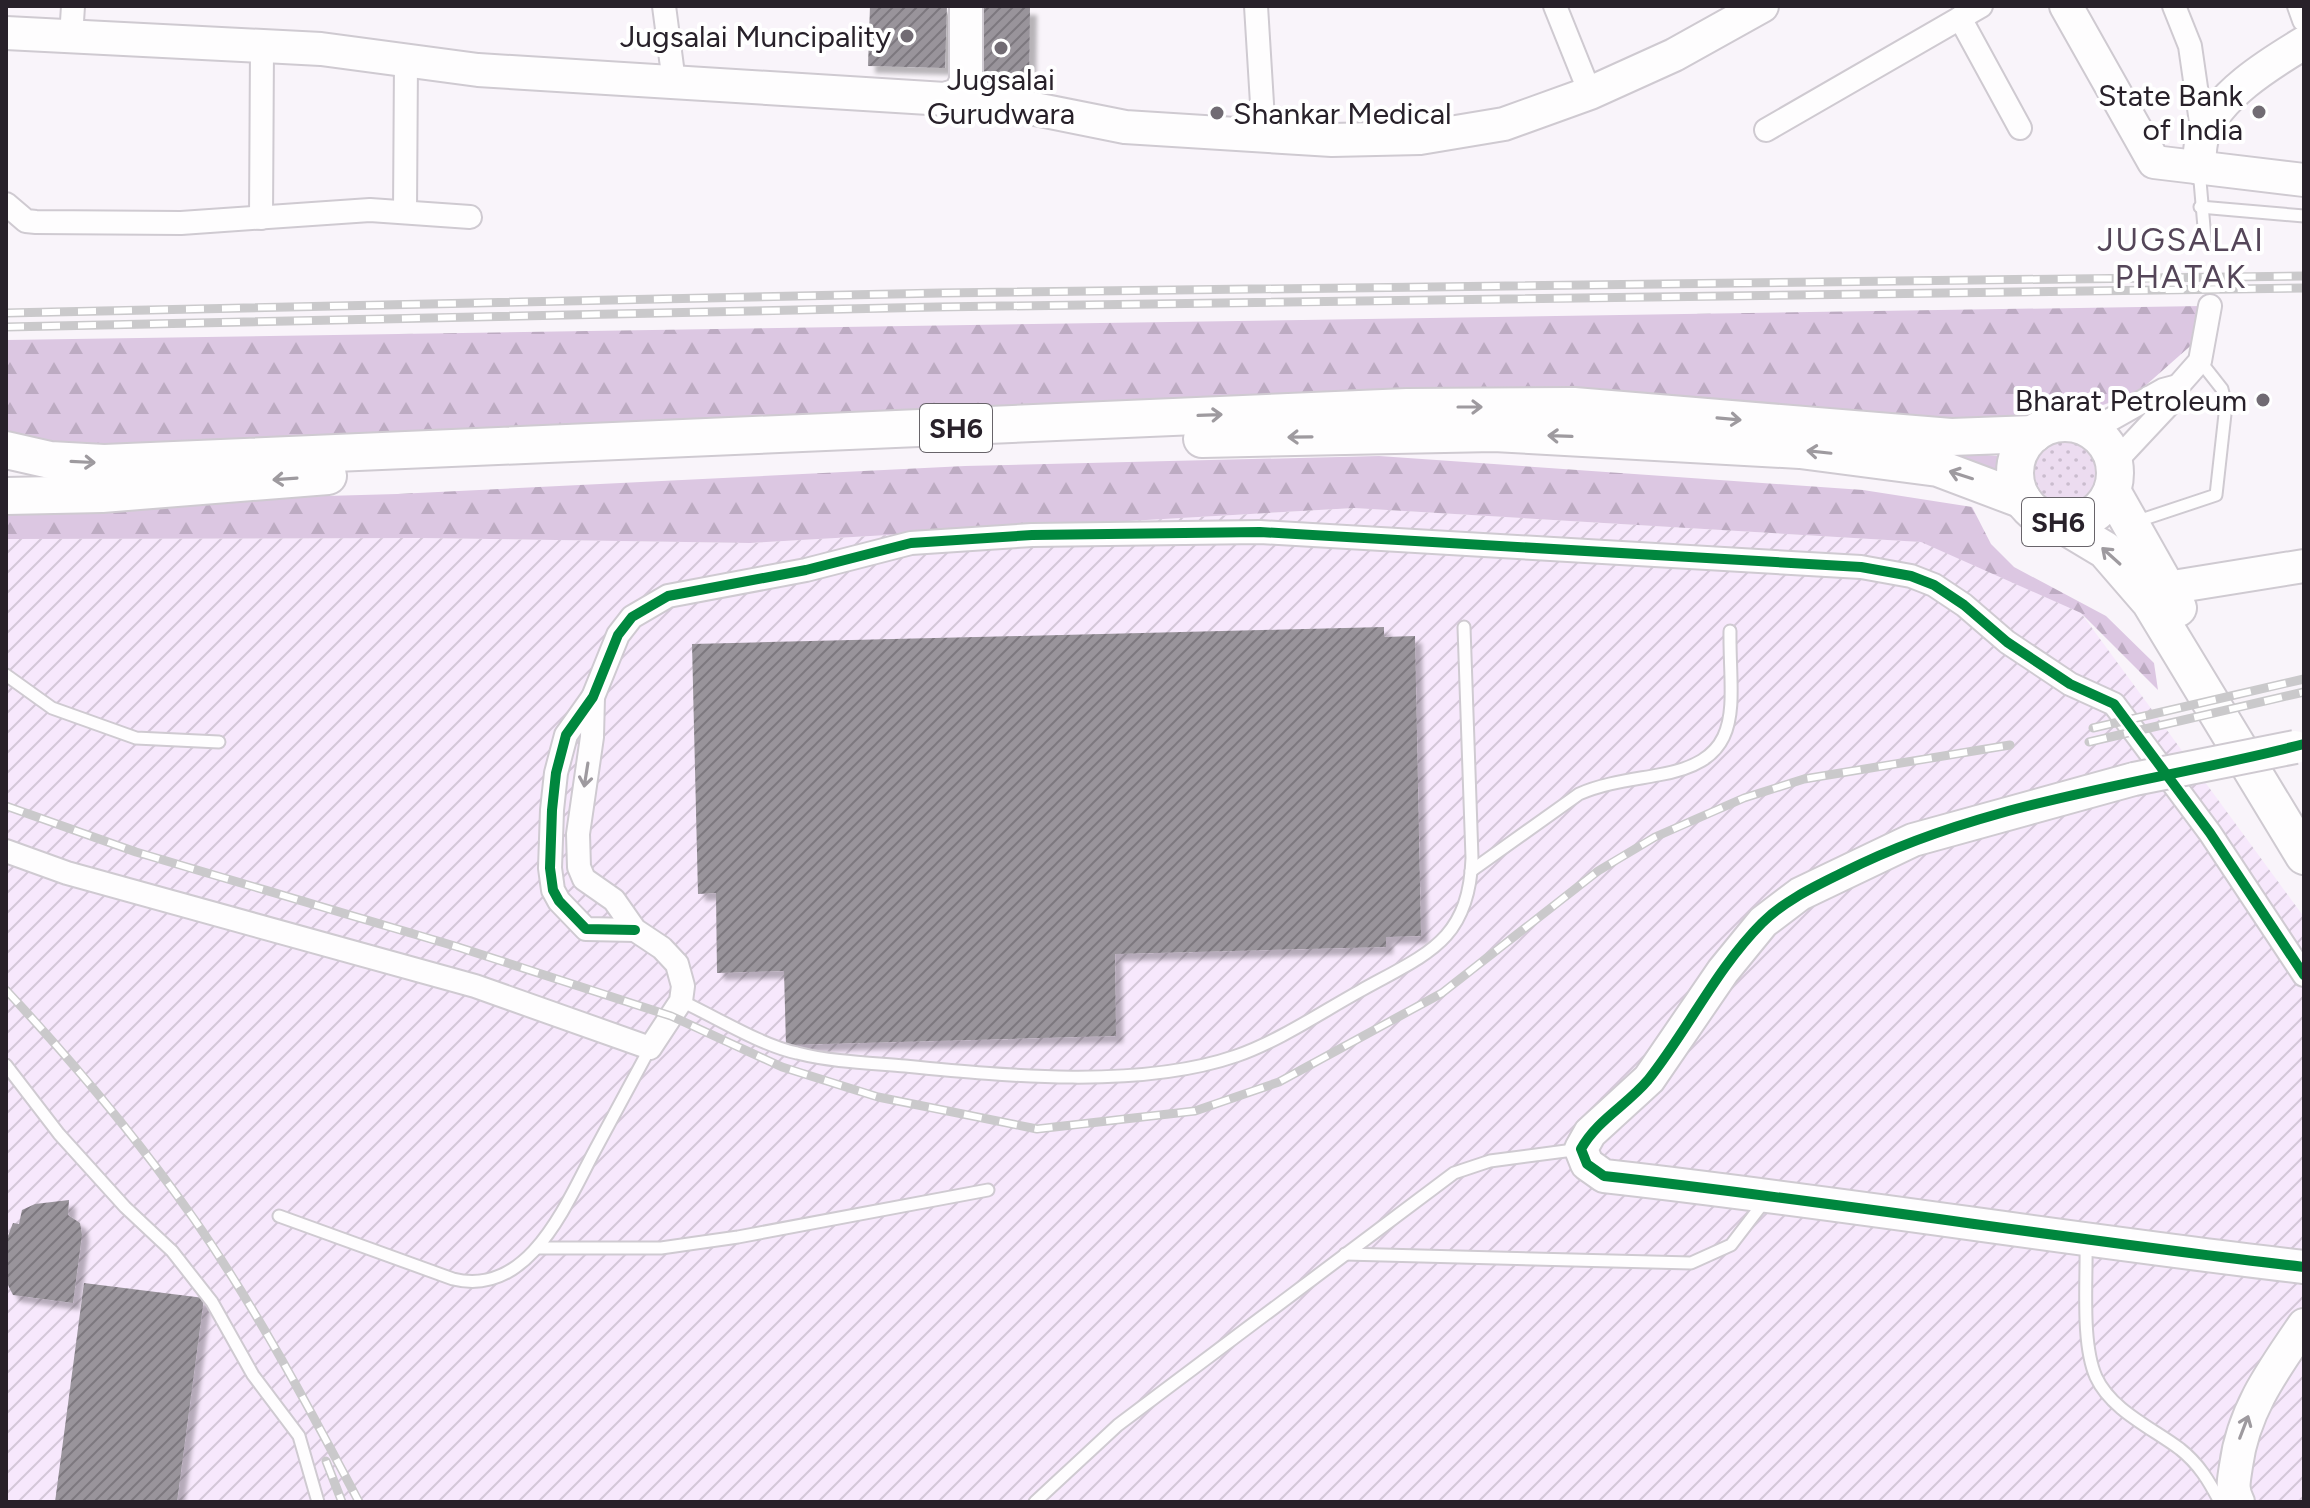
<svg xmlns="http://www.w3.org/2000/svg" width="2310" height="1508" viewBox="0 0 2310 1508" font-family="Figtree,sans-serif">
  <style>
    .industrial { fill: url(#industrial-furrows) }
    .grass { fill: url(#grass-dots) }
    .forest { fill: url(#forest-firs) }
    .building { fill: url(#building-hatch); filter: url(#shadow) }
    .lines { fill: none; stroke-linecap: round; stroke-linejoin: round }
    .lane-casing { stroke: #cfcad1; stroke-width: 15 }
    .street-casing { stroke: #cfcad1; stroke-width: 26 }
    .secondary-casing { stroke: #cfcad1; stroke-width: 36 }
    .primary-casing { stroke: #cfcad1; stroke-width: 40 }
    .lane { stroke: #fefdfe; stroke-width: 11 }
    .street { stroke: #fefdfe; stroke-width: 22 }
    .secondary { stroke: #fefdfe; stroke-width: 32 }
    .primary { stroke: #fefdfe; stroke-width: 36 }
    .rail-casing { stroke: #cac9cb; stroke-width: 9 }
    .rail { stroke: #fff; stroke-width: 6; stroke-dasharray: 18; stroke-linecap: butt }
    .secondary-bridge-casing { stroke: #cfcad1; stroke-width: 36; stroke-linecap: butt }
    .secondary-bridge { stroke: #fefdfe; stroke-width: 32 }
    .cycleway-casing { stroke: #fff; stroke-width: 15 }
    .cycleway { stroke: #00873e; stroke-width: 10 }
    .oneway { stroke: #9e9a9f }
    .poi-dot { fill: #716b73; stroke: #fff; stroke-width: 3 }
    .labels { text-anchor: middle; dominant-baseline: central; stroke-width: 8; stroke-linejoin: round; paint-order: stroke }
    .shield { fill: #fff; stroke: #68646a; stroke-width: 2 }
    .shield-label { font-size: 28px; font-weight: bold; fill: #28212a }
    .poi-label { font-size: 30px; fill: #28212a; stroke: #fff; text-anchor: end }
    .neighbourhood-label { font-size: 32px; letter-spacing: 2px; fill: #554659; stroke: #fff }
  </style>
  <defs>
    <pattern id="industrial-furrows" width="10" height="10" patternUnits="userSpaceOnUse" patternTransform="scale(2)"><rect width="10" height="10" fill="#f7e8fc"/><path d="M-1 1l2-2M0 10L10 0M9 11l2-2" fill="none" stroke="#d4c7d8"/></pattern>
    <pattern id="grass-dots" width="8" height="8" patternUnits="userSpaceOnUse" patternTransform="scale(2)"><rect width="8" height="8" fill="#ecdcf0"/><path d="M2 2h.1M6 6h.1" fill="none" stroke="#cabcce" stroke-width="1.8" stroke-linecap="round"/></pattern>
    <pattern id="forest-firs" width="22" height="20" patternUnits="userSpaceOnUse" patternTransform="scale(2)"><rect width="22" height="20" fill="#dcc7e2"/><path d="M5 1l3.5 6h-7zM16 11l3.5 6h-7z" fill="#bdabc2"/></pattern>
    <pattern id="building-hatch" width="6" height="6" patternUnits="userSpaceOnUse" patternTransform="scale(2)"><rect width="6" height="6" fill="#99949b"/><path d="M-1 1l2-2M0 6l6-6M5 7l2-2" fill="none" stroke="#7d787f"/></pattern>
    <filter id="shadow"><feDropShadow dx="7" dy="7" stdDeviation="2" flood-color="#0004"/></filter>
  </defs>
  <rect width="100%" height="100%" fill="#f9f4fa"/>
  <!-- industrial -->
  <polygon class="industrial" points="1354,508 1922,542 2081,613 2304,917 2304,1502 6,1502 6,539 421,538 750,543"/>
  <!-- grass -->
  <circle class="grass" cx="2067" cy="474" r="37"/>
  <!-- forest -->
  <g class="forest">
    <polygon points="2202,306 2196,341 2137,393 2083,412 1977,431 1566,401 197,449 6,444 6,340"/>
    <polygon points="1787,438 2010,457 2006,483"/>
    <polygon points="1379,456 1863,490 1972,507 1991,544 2014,567 2106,616 2154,663 2158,690 2081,613 1921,542 1354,508 750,543 421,538 6,539 6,505 397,494 965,466"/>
  </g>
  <!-- building -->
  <g class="building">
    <polygon points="870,6 947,6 945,68 868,66"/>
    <polygon points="971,8 1030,8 1029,101 973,89"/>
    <polygon points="1384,627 1384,637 1415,636 1421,936 1386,937 1386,947 1115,954 1116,1036 786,1045 784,971 717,973 716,893 698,894 692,644"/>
    <polygon points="69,1200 68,1215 80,1223 82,1235 73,1303 13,1295 6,1281 6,1241 13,1223 19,1224 22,1210 35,1204"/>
    <polygon points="84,1283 204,1298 177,1502 55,1502"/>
  </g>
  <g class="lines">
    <defs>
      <g id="lane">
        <polyline points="2199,169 2205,239"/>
        <polyline points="2200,207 2304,216"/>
        <polyline points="2135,522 2216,495 2226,405 2222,389 2200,361"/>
        <polyline points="6,675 52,708 136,738 219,742"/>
        <path d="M 1471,871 L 1579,794 C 1604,783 1631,780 1658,775 C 1749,760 1729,705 1730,631"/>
        <path d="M 681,1001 C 716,1017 760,1045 797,1053 C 832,1062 870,1063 905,1066 C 1006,1076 1140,1089 1236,1056 C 1279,1041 1320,1013 1360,991 C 1426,954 1469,942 1472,858 L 1464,627"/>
        <polyline points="6,1065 59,1134 125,1207 172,1251 212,1302 253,1375 299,1436 318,1502"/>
        <path d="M 279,1216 L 453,1279 C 529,1298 566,1204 595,1150 C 613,1116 632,1082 650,1048"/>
        <path d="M 2086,1242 C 2087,1281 2081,1343 2096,1377 C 2111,1410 2152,1428 2180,1449 C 2199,1464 2209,1481 2220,1502"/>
        <polyline points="538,1248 661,1248 738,1237 988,1190"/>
        <polyline points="1345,1254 1691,1263 1731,1245 1767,1198"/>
        <polyline points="1035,1502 1118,1425 1454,1173 1490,1161 1581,1149"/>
      </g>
      <g id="street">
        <polyline points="664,6 674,82"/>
        <polyline points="1256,6 1264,136"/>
        <polyline points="1555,6 1590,93"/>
        <polyline points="2174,6 2190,46 2203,136"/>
        <polyline points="2299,6 2304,20"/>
        <polyline points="1960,18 2020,128"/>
        <polyline points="71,37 73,6"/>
        <polyline points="1766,130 1981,6"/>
        <polyline points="6,204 26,221 36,222 181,223 370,210 470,217"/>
        <polyline points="405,212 406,60"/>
        <polyline points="261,218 262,47"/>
        <polyline points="2092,430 2163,390 2178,386"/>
        <polyline points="2114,463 2172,401 2178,386 2200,361 2210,306"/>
        <polyline points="6,851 67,873 475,986 650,1048 681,1001 683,986 677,964 662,948 635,930 614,900 584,879 579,867 578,834 592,737 593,697"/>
        <polyline points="635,930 586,929 559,901 553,890 550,868 552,810 556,773 566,735 593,697 618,635 632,617 668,596 806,570 911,543 1032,535 1260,532 1861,567 1911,576 1934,585 1964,605 2007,642 2070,684 2114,704 2210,833 2304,975"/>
      </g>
      <g id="secondary">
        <polyline points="2066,6 2154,162 2304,180"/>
        <polyline points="6,33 321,49 478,70 945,99 960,94 966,81 966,6"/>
        <polyline points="960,94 1125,127 1332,140 1420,138 1504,124 1590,93 1674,55 1762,6"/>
        <path d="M 2199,168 C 2200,159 2199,145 2203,136 C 2217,96 2269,64 2304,43"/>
        <polyline points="2167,588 2304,566"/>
        <path d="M 2134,779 L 1913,840 L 1800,894 L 1763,922 L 1723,971 L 1649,1079 L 1590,1133 L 1581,1149 L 1587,1164 L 1604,1176 C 1838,1202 2070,1240 2304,1267"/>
        <path d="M 2238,1502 C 2231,1489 2234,1480 2236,1466 C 2243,1411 2273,1370 2304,1325"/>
      </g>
      <g id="primary">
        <circle cx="2065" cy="473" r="50"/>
        <polyline points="1202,439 1494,433 1800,450 1938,468 2023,500"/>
        <polyline points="6,450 50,460 104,463 1407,407 1574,406 1951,437 2034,434"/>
        <polyline points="2112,491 2178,608"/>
        <polyline points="6,496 102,494 328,476"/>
        <polyline points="2060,523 2105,550 2150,602 2304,856"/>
      </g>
    </defs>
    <!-- lane casing -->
    <use href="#lane" class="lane-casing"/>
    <!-- street casing -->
    <use href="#street" class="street-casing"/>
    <!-- secondary casing -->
    <use href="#secondary" class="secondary-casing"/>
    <!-- primary casing -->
    <use href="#primary" class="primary-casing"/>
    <!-- lane -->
    <use href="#lane" class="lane"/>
    <!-- street -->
    <use href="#street" class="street"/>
    <!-- secondary -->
    <use href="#secondary" class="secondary"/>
    <!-- primary -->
    <use href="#primary" class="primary"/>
    <defs>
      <g id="rail">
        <polyline points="6,313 941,293 2304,276"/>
        <polyline points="6,327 937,307 2304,288"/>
        <polyline points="2093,728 2304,679"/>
        <polyline points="2089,742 2304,692"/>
        <polyline points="6,806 136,852 458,947 671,1016 782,1067 878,1097 1037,1129 1195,1111 1279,1082 1442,993 1598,871 1655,837 1744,798 1804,779 2010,745"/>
        <path d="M 6,990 C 73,1062 137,1138 194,1219 C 256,1308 308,1406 359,1502"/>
        <polyline points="326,1461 342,1502"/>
      </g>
    </defs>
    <!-- rail casing -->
    <use href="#rail" class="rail-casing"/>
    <!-- rail -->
    <use href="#rail" class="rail"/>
    <defs>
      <polyline id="secondary-bridge" points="2134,779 2295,747"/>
    </defs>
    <!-- secondary-bridge casing -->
    <use href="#secondary-bridge" class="secondary-bridge-casing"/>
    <!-- secondary-bridge -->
    <use href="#secondary-bridge" class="secondary-bridge"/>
    <defs>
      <g id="cycleway">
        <path d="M 2304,744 C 2150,784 1988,799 1844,872 C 1816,886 1785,900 1762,923 C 1716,969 1688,1030 1648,1080 C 1627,1105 1597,1120 1581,1149 L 1587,1164 L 1604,1176 C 1838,1202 2070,1240 2304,1267"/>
        <polyline points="635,930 586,929 559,901 553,890 550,868 552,810 556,773 566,735 593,697 618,635 632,617 668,596 806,570 911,543 1032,535 1260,532 1861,567 1911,576 1934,585 1964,605 2007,642 2070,684 2114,704 2210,833 2304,975"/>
      </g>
    </defs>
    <!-- cycleway casing -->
    <use href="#cycleway" class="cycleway-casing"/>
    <!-- cycleway -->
    <use href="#cycleway" class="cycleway"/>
  </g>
  <!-- one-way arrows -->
  <defs><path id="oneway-shaft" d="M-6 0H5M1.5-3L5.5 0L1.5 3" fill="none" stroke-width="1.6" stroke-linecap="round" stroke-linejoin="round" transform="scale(2)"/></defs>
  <g class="oneway">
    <use href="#oneway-shaft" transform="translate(1470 407)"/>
    <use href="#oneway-shaft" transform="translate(1210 415) rotate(-2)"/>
    <use href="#oneway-shaft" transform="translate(1729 419) rotate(5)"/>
    <use href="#oneway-shaft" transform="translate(1560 436) rotate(-178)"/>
    <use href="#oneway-shaft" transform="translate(1300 437) rotate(179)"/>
    <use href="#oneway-shaft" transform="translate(1819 452) rotate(-174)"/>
    <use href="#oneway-shaft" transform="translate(83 462) rotate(3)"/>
    <use href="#oneway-shaft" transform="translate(1961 475) rotate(-162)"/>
    <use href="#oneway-shaft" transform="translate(285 479) rotate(176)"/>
    <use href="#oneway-shaft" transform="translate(2111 556) rotate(-138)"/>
    <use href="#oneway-shaft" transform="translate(586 775) rotate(99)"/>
    <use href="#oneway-shaft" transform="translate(2244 1427) rotate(-69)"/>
  </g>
  <!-- markers -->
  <g class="poi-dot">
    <circle cx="907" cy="36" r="8"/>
    <circle cx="1001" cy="48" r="8"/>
    <circle cx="2259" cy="112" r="8"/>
    <circle cx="1217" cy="113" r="8"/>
    <circle cx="2263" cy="400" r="8"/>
  </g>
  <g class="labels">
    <!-- shield labels -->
    <g class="shield">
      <rect x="920" y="404" width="72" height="48" rx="6"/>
      <rect x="2022" y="498" width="72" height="48" rx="6"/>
    </g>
    <g class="shield-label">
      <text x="956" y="428">SH6</text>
      <text x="2058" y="522">SH6</text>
    </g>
    <!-- poi labels -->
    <g class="poi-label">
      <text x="891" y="36">Jugsalai Muncipality</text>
      <text x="1001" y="79" text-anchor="middle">Jugsalai<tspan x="1001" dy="34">Gurudwara</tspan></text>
      <text x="2243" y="95">State Bank<tspan x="2243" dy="34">of India</tspan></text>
      <text x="1233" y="113" text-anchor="start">Shankar Medical</text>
      <text x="2247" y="400">Bharat Petroleum</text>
    </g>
    <!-- neighbourhood labels -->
    <g class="neighbourhood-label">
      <text x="2181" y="240">JUGSALAI<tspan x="2181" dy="37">PHATAK</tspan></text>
    </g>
  </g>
  <!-- border -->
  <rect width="2310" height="1508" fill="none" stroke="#28212a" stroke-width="16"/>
</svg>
